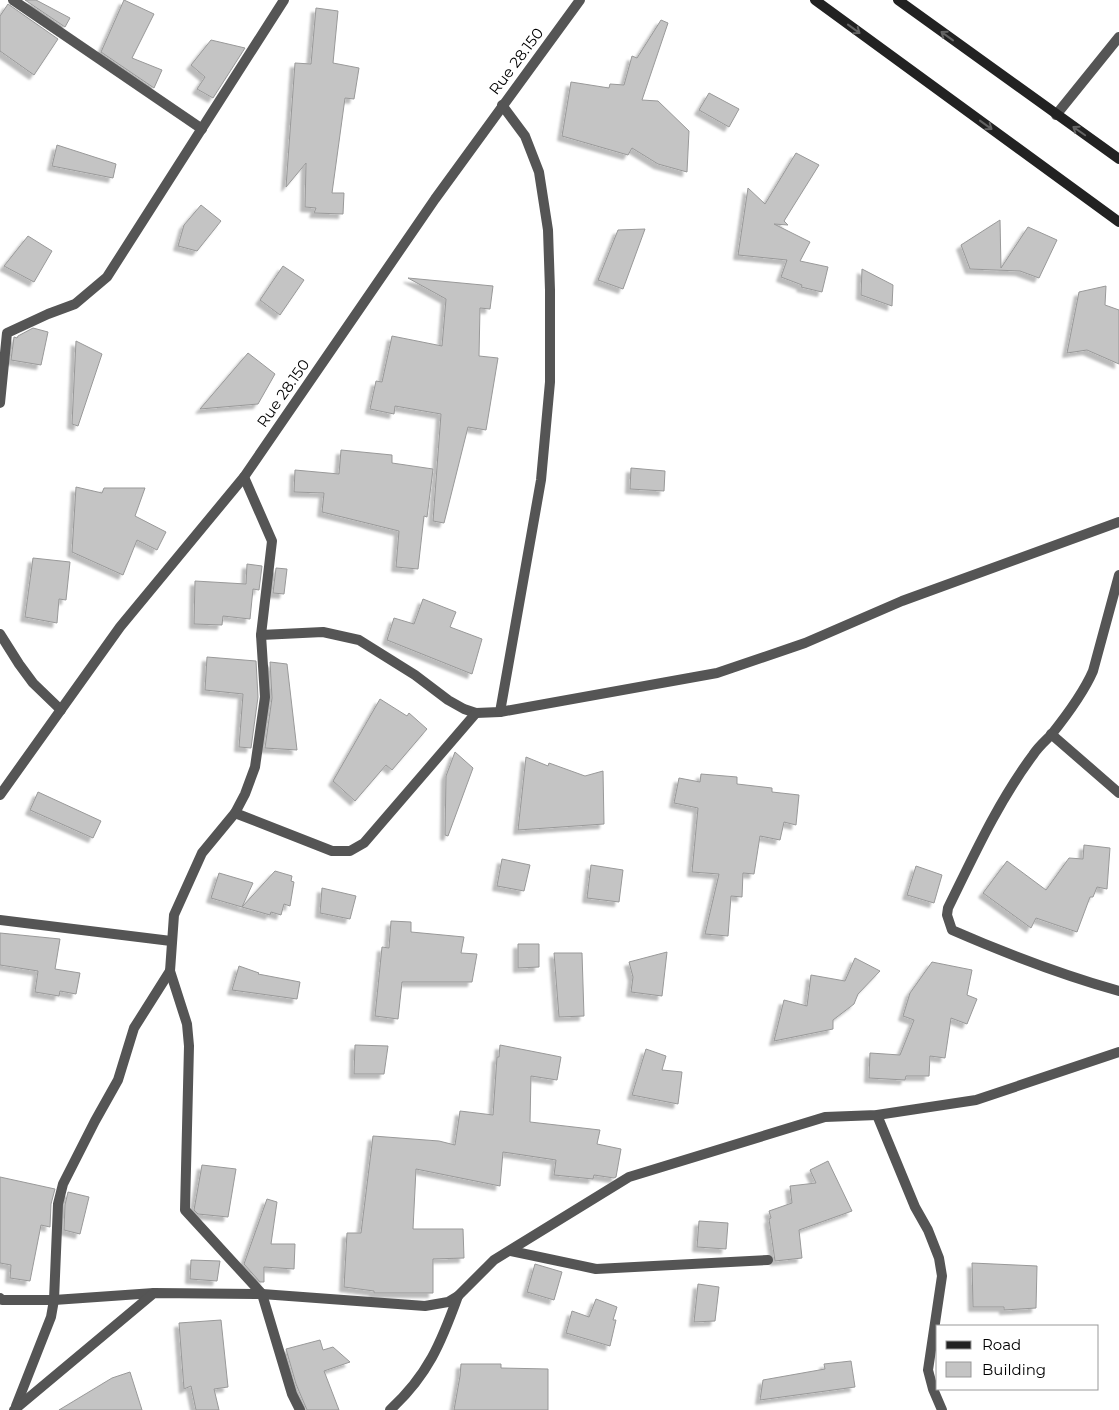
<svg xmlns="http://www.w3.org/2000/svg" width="1119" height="1410" viewBox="0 0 1119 1410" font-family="Montserrat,sans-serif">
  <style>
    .building { fill: #c4c4c4; stroke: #999; filter: url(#shadow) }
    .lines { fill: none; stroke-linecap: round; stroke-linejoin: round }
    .service { stroke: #555; stroke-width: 10 }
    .minor { stroke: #555; stroke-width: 10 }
    .secondary { stroke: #222; stroke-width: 10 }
    .oneway { stroke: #646464 }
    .labels { text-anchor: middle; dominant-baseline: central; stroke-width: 4; stroke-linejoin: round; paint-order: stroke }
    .street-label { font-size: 15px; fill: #000; stroke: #fff }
  </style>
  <defs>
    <filter id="shadow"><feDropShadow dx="-4.5" dy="4.5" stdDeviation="1" flood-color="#0004"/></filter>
  </defs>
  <rect width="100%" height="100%" fill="#fff"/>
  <!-- building -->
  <g class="building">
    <polygon points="25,0 36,0 70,18 65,27"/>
    <polygon points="124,0 154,14 132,58 162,70 154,88 101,52"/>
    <polygon points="8,4 58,39 34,75 0,51 0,16"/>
    <polygon points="316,8 338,11 333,63 359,68 354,99 345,98 332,193 344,193 343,214 314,213 316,208 305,207 306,163 286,187 295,63 311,64"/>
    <polygon points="661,20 668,23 642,100 658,101 689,131 687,172 658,164 632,148 628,155 562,136 571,82 609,88 610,84 624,85 632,56 637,58"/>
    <polygon points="211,40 245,48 213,98 197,89 205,77 191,65"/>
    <polygon points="709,93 739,109 729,127 699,110"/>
    <polygon points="57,145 116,164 113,178 52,166"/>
    <polygon points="796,153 819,165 784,221 788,225 774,224 810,242 800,261 828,267 822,292 801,287 802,285 781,277 787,260 738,255 748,188 765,204"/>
    <polygon points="201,205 221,221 197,251 178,246 184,225"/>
    <polygon points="1000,220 1001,268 1028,227 1057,240 1039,278 1020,271 970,269 961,245"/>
    <polygon points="645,229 623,289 598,280 618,230"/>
    <polygon points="28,236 52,251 34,282 4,266"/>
    <polygon points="283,266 304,280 280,315 260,300"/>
    <polygon points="862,269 893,285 892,306 861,295"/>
    <polygon points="408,278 493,286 490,309 480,308 479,356 498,358 486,430 468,427 444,523 433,521 441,414 395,406 394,414 370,409 376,381 382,382 392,336 442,346 446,299"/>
    <polygon points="1106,286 1105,305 1119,310 1119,364 1087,350 1067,353 1079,292"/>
    <polygon points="33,328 48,332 41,365 11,360 14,337 17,338 18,336"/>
    <polygon points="76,341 102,354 78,426 72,424"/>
    <polygon points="248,353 275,374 258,404 200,409"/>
    <polygon points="341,450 392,455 392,463 433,469 427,517 424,516 418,569 396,567 399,531 322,512 324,493 294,492 295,470 339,474"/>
    <polygon points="631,468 665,471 664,491 630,489"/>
    <polygon points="76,487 102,493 104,488 145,488 135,516 166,532 157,550 137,540 123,575 72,552"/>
    <polygon points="33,558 70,562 66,600 59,599 57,623 25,617"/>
    <polygon points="247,564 262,566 259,590 253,589 250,619 223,616 222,625 194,624 195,581 246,584"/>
    <polygon points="276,568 287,569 284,594 273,593"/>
    <polygon points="423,599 456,612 450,627 482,639 472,674 387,640 394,618 414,624"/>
    <polygon points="207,657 256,661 258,697 251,748 239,747 243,694 205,690"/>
    <polygon points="270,662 287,664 297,750 265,748 272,698"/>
    <polygon points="380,699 407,716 409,713 427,729 392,770 386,765 355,801 333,781"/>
    <polygon points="455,752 473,768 448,836 445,835 446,776"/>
    <polygon points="526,757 548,766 549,763 585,776 603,771 604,824 518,830"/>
    <polygon points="701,774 737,777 737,784 772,788 772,792 799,795 796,825 784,822 780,840 760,836 754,874 743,873 742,897 731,896 728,936 705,934 719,874 692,872 698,808 674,803 679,778 700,782"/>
    <polygon points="38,792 101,821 93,838 30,810"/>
    <polygon points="1084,845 1110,848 1107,889 1097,887 1093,897 1090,897 1077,932 1036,918 1031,928 983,893 1007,861 1046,890 1069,858 1083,859"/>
    <polygon points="502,859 530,865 524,891 497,886"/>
    <polygon points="591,865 623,870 619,902 587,898"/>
    <polygon points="916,866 942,875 934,903 907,895"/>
    <polygon points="275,871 292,876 291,881 294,882 290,906 284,904 281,915 271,912 270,915 242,907"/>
    <polygon points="219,873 253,883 242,907 211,898"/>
    <polygon points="322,888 356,896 350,919 320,913"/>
    <polygon points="391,921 411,922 411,932 464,937 461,953 477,954 472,982 402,982 398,1019 375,1016 382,947 389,948"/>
    <polygon points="0,933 60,939 55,969 80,973 76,994 60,991 59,996 35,992 38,971 0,965"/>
    <polygon points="518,944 539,944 539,967 518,968"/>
    <polygon points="667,952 662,996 631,992 633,977 629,962"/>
    <polygon points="554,953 582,953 584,1016 559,1017"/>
    <polygon points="855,958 880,971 858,994 854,1004 833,1020 833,1029 774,1041 784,1000 807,1006 811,975 845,981"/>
    <polygon points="932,962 972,970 967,995 977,999 967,1024 951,1018 945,1058 930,1056 929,1076 906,1076 905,1080 869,1078 870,1053 900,1055 914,1020 903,1016 910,993"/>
    <polygon points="239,966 259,973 258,974 300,982 297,999 232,990"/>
    <polygon points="355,1045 388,1046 384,1074 354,1074"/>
    <polygon points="500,1045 561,1057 557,1080 531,1076 530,1122 600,1130 597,1144 621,1149 616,1177 614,1178 594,1175 593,1179 554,1175 556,1160 503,1152 500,1186 416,1169 413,1229 463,1229 464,1258 433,1259 433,1293 374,1293 374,1291 344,1287 347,1233 361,1233 373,1136 439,1141 455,1145 460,1111 493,1115 497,1057 499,1057"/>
    <polygon points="646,1049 666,1056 662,1070 682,1072 678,1104 632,1095"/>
    <polygon points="828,1161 852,1211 799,1230 802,1258 775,1261 769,1219 771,1218 769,1211 792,1203 790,1186 816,1183 810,1170"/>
    <polygon points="202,1165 236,1169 228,1217 198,1214 194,1210"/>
    <polygon points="0,1177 55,1189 51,1204 50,1227 41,1225 30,1281 10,1278 11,1265 0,1263"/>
    <polygon points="68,1192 89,1197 80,1234 64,1230 65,1205"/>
    <polygon points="267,1199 277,1202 271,1244 295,1244 294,1269 264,1267 264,1282 260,1282 244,1264"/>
    <polygon points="699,1221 728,1223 726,1249 697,1247"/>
    <polygon points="191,1260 220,1261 217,1281 190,1279"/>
    <polygon points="972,1263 1037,1266 1036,1308 1004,1310 1004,1307 973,1307"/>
    <polygon points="535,1264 562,1272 554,1300 527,1292"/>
    <polygon points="698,1284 719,1287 715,1321 694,1322"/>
    <polygon points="596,1299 617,1307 613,1320 616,1320 610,1346 566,1333 572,1311 589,1317"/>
    <polygon points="221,1320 228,1387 214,1389 219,1410 196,1410 191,1386 184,1389 179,1323"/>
    <polygon points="320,1340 323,1350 333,1347 350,1362 324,1371 339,1410 307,1410 296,1384 286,1349"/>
    <polygon points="851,1361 855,1387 760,1400 763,1380 825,1369 824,1364"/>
    <polygon points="461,1364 501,1364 501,1368 548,1369 548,1410 454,1410 460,1376"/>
    <polygon points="130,1372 142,1410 59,1410 112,1378"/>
  </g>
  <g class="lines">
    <!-- service -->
    <polyline class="service" points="0,1298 2,1300 54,1300"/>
    <!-- minor -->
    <g class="minor">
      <polyline points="13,0 202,129"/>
      <polyline points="1056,115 1119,37"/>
      <polyline points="0,403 7,333 48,314 75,304 107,277 284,0"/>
      <polyline points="244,477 272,541 261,635 265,697 255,767 245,794 235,813 202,853 174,915 170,971 187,1024 189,1046 185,1210 262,1294 292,1394 300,1410"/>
      <path d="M 1119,575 L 1093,671 C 1083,694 1067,715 1051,735 C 1045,741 1038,747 1033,755 C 998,802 974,855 948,908 L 947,915 L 952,930 C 1007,954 1062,975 1119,991"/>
      <polyline points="0,634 19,664 33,683 61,710"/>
      <polyline points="261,635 323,632 359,640 415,675 448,700 464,709 476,713 500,712 717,673 805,643 902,601 1119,522"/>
      <polyline points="500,712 541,480 550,382 550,290 548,230 539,172 525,136 502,105"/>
      <polyline points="1051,734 1119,793"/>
      <polyline points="0,795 120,627 244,477 435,199 580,0"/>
      <polyline points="235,813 332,851 350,851 364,843 476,713"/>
      <polyline points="0,920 171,941"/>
      <polyline points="877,1115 915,1207 928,1230 939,1258 942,1276 928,1370 933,1389 942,1410"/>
      <polyline points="511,1251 596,1269 768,1260"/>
      <polyline points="54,1300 154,1293"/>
      <polyline points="16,1406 51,1317 54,1300 58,1204 63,1184 95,1121 118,1080 134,1028 170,971"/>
      <polyline points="14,1410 154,1293 262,1294 425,1306 448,1302 458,1296 494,1260 629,1177 825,1117 877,1115 976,1100 1119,1052"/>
      <path d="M 390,1410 C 428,1375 441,1343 458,1296"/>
    </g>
    <!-- secondary -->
    <g class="secondary">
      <polyline points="815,0 1119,222"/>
      <polyline points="898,0 1119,159"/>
    </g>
  </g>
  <!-- one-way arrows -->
  <defs><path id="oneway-shaft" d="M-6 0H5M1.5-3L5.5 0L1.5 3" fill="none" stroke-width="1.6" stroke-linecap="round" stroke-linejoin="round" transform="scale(1.25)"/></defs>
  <g class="oneway">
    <use href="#oneway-shaft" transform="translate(854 29) rotate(36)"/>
    <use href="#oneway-shaft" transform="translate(947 36) rotate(-144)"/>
    <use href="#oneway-shaft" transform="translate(986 125) rotate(36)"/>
    <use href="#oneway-shaft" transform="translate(1079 131) rotate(-145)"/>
  </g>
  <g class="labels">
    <!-- street labels -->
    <g class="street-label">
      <text transform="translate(516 61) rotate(-53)">Rue 28.150</text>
      <text transform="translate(283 393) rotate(-55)">Rue 28.150</text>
    </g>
  </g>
  <!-- legend -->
  <rect x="936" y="1325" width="162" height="65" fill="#ffffff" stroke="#999999"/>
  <rect x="946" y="1341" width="25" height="8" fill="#222222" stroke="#999999"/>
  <text x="982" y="1350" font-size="15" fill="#000000">Road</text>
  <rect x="946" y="1362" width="25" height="15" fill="#c4c4c4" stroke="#999999"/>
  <text x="982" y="1375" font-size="15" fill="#000000">Building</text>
</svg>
